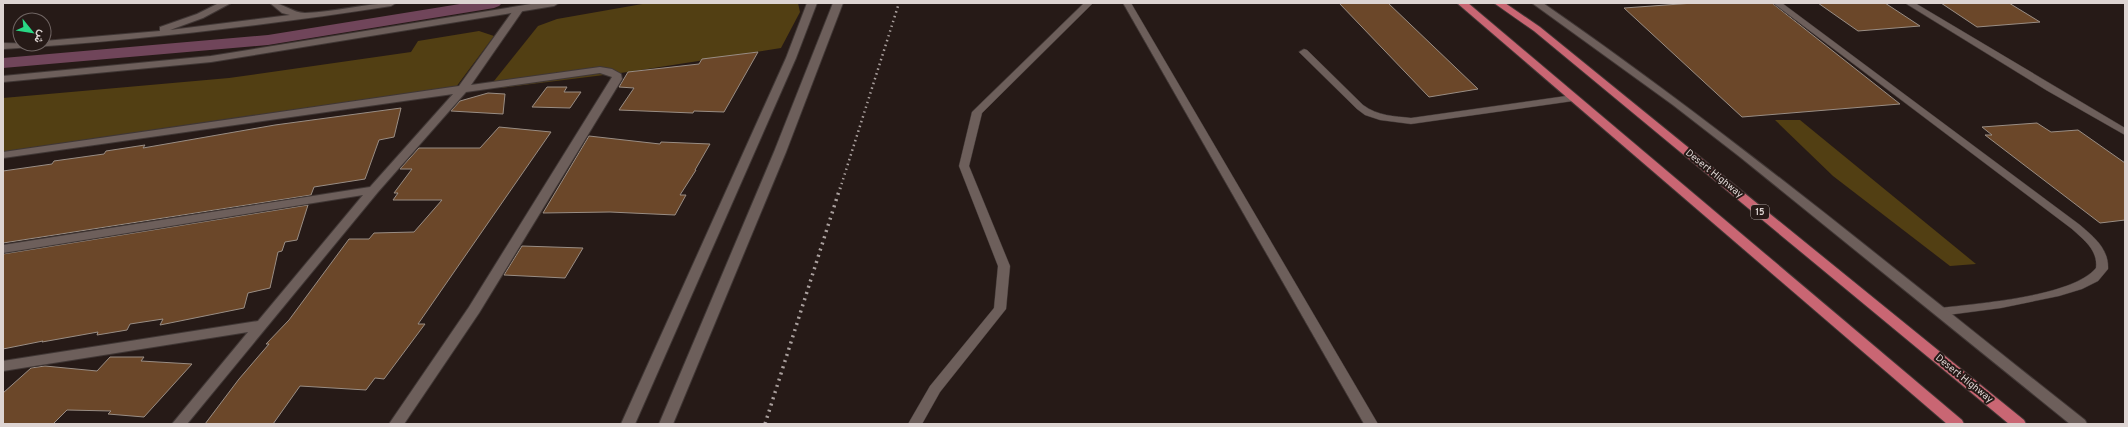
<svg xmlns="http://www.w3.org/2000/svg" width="2128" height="427" viewBox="0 0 2128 427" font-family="Overpass,Vazirmatn,sans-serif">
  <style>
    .green { fill: #523f13 }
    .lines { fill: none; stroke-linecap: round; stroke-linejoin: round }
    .canal { fill: #70455a; fill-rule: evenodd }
    .building { fill: #6b4729; stroke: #998d84 }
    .service-casing { stroke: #403735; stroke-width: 1 }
    .minor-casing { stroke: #403735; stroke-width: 2 }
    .tertiary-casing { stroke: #403735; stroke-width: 2 }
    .trunk-casing { stroke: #403735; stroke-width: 2 }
    .service { fill: #6d5f5b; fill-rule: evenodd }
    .minor { fill: #6d5f5b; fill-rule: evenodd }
    .tertiary { fill: #6d5f5b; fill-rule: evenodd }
    .trunk { fill: #c96673; fill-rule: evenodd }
    .rail-far1 { stroke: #aaa09e; stroke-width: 2.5; stroke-dasharray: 1.5 3.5; stroke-linecap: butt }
    .rail { stroke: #aaa09e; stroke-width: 3.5; stroke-dasharray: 2 4.5; stroke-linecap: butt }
    .labels { text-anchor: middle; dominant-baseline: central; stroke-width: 4; stroke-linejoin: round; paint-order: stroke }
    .shield { fill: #261a17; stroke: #a69c9a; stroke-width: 1 }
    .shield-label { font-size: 9px; font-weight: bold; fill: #ddd4d2 }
    .street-label { font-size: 10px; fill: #ddd4d2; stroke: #261a17 }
  </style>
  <rect width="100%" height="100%" fill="#261a17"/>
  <!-- green -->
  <g class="green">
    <polygon points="648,3 798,3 800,12 781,48 628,72 501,88 494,81 538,26 557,19"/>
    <polygon points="479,31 494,36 456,87 3,155 3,98 229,78 411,52 418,41"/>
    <polygon points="1775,120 1800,120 1976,264 1950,266 1833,176"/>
  </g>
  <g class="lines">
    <!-- canal -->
    <polygon class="canal" points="466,3 502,3 499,6 494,8 268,45 3,68 3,58 268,35"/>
  </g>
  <!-- building -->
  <g class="building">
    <polygon points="1339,3 1388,3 1478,89 1429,97"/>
    <polygon points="1694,3 1772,3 1900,104 1742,117 1624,8"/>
    <polygon points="1818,3 1885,3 1920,26 1858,31"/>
    <polygon points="1941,3 2009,3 2040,22 1977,27"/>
    <polygon points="758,52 724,112 694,111 693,113 619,110 634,88 619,87 628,72 699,64 702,59"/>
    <polygon points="547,87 567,87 564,92 581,92 570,108 532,107"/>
    <polygon points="488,93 505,94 503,114 451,111 460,101"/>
    <polygon points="401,108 394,137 379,140 365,179 314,187 311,195 3,243 3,171 52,164 54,161 104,154 106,151 145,145 143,148 275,125"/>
    <polygon points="2037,123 2051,132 2078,130 2125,163 2125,220 2100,223 1985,135 1992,135 1982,127"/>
    <polygon points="499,127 551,132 418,324 425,324 384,379 375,378 366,390 300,386 273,424 205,424 239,379 269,344 266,344 289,320 349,239 369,239 374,233 414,232 442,200 393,200 398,193 394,193 412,169 400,169 419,148 480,148"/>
    <polygon points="589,136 660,144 661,142 710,144 695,170 696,170 680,195 686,195 675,215 610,212 543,213"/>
    <polygon points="308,205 297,240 285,242 282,251 278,252 270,288 248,293 244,308 160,325 163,319 130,324 127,330 97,335 98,332 42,342 43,341 3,349 3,254"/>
    <polygon points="522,246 583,248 565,278 504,275"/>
    <polygon points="110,357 144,357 141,361 192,364 144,417 108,414 111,411 67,410 53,424 3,424 3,393 31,368 45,366 97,371"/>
  </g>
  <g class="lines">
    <defs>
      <g id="service">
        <polygon points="1084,3 1093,3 982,113 969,166 1010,266 1006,309 940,392 922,424 908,424 930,386 994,308 998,266 959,166 972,112"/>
        <polygon points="1123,3 1131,3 1378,424 1364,424"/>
        <path d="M 1773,3 L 1782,3 L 2080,225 C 2094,237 2109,249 2108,269 L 2098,281 L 2082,289 L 2059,296 L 2001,308 L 1940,316 L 1936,315 L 1934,312 L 1936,309 L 1940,308 C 1978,303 2072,297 2096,268 C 2098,250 2084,240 2072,229 Z"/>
        <polygon points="1905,3 1915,3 2125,128 2125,135 2046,90"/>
        <path d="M 1304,49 L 1307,50 L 1363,105 C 1378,116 1394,116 1411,118 L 1573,95 L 1578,98 L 1573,101 L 1411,124 L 1380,120 L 1365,115 L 1357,109 L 1301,54 L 1299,52 Z"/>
      </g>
      <g id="minor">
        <path d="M 1532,3 L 1543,3 C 1731,133 1906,279 2085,420 L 2087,424 L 2070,424 L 1740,157 L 1673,105 Z"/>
        <polygon points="518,7 523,10 471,85 600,67 612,69 621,74 622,79 479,313 404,424 389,424 469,307 612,77 600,73 466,92 378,192 187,424 172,424 248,332 3,371 3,361 258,321 363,195 3,253 3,245 370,187 453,94 3,158 3,152 459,86 515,8"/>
      </g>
      <g id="tertiary">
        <path d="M 219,3 L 231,3 L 203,18 L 170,30 L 290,15 L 282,13 L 270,3 C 285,3 292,13 305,13 C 336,12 365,3 396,3 L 391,6 C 262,26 133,41 3,49 L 3,43 L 44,44 L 44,41 L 160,31 L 160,27 L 197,14 Z"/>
        <polygon points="537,3 559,3 554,6 211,62 3,82 3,76 211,56"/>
        <polygon points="807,3 817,3 796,58 635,424 621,424 786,58"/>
        <polygon points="833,3 843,3 786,152 673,424 659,424 774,152"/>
      </g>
      <g id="trunk">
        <polygon points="1457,3 1468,3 1962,420 1964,424 1947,424"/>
        <polygon points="1494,3 1505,3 1540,27 2024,420 2026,424 2009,424 1534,31"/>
      </g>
    </defs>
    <!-- service casing -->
    <use href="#service" class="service-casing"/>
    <!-- minor casing -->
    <use href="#minor" class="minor-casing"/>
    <!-- tertiary casing -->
    <use href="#tertiary" class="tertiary-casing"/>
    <!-- trunk casing -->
    <use href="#trunk" class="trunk-casing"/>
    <!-- service -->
    <use href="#service" class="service"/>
    <!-- minor -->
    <use href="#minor" class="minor"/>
    <!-- tertiary -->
    <use href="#tertiary" class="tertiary"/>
    <!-- trunk -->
    <use href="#trunk" class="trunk"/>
    <!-- rail-far1 -->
    <polyline class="rail-far1" points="840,189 899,3"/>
    <!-- rail -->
    <polyline class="rail" points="765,424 840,188"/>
  </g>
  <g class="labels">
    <!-- shield labels -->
    <rect class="shield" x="1751" y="205" width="18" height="14" rx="3"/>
    <g class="shield-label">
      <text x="1760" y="212">15</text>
    </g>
    <!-- street labels -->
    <g class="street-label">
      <text transform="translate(1714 174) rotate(39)">Desert Highway</text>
      <text transform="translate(1964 379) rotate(39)">Desert Highway</text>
    </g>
  </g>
  <!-- border -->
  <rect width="2128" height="427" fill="none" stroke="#ddd4d2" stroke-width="8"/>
  <!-- north arrow -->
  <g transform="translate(32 32) rotate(120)"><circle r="19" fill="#261a17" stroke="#6f6462"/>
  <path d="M0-3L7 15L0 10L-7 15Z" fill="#29d885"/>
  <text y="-6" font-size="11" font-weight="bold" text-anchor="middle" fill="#ddd4d2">ش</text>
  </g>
</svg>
